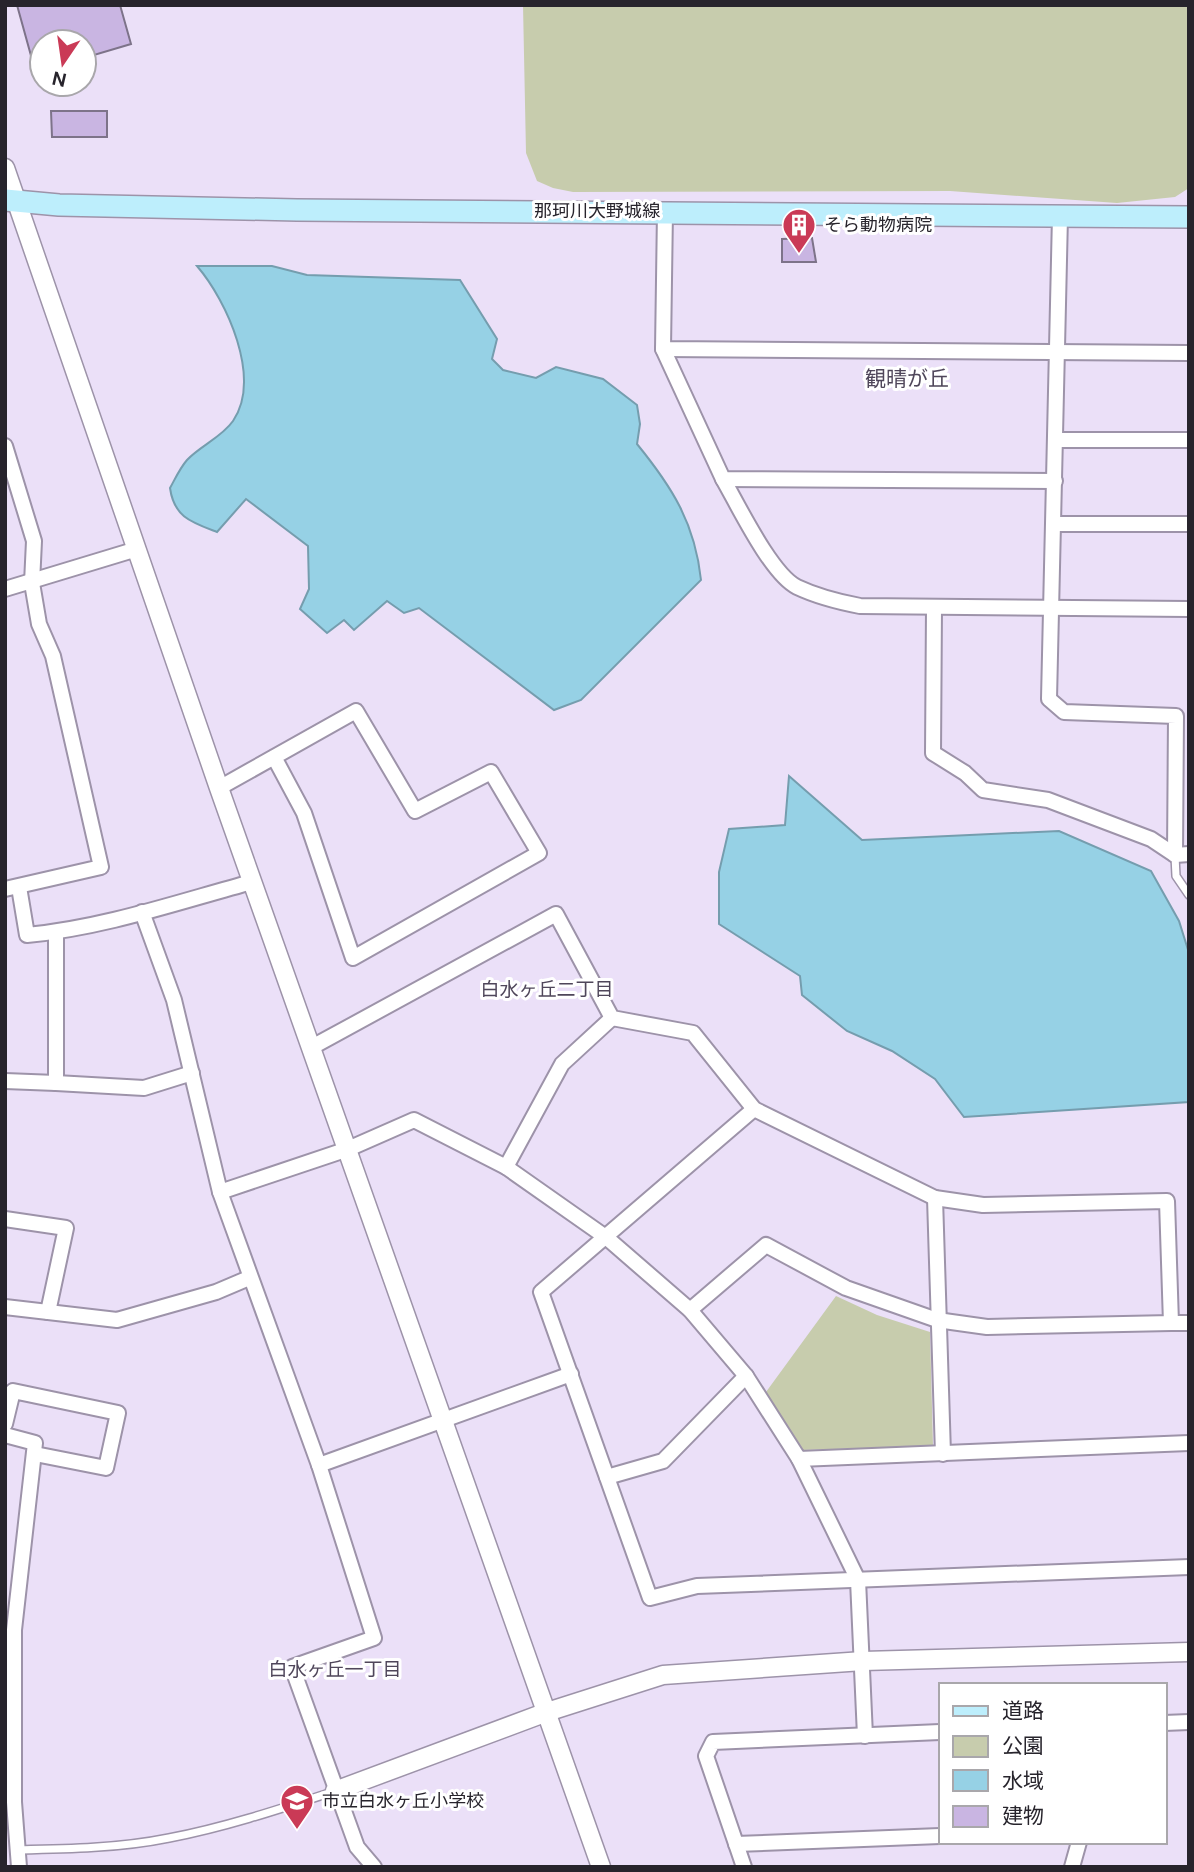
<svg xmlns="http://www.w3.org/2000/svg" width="1194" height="1872" viewBox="0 0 1194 1872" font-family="'DM Sans','Noto Sans JP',sans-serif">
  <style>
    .green { fill: #c7ccad }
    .water { fill: #96d1e5; stroke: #759dae; stroke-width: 2 }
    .building { fill: #c9b5e2; stroke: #7d7389; stroke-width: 2 }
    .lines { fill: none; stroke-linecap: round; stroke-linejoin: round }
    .service-casing { stroke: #9d93a9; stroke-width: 10 }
    .minor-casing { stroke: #9d93a9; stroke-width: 18 }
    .tertiary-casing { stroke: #9d93a9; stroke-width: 21 }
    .secondary-casing { stroke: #9d93a9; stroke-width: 24 }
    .service { stroke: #fff; stroke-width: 7 }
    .minor { stroke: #fff; stroke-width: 14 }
    .tertiary { stroke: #fff; stroke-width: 18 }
    .secondary { stroke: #bdeefc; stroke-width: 21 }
    .labels { text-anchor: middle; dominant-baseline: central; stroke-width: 6; stroke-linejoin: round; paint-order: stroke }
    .street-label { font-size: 18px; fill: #27242c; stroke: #fff }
    .poi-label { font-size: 18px; fill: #27242c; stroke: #fff; text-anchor: start }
    .neighbourhood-label { font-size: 19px; fill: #4f465a; stroke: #fff }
    .quarter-label { font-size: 21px; fill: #4f465a; stroke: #fff }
  </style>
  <rect width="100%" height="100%" fill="#ebe0f8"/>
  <!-- green -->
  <g class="green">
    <polygon points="523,5 1189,5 1189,188 1175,197 1117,203 950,191 573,192 553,188 537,181 526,153"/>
    <polygon points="836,1296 877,1315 930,1332 933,1446 803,1450 766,1392"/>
  </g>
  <!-- water -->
  <g class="water">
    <path d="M 197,266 L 272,266 L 307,275 L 460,280 L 497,339 L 492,359 L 503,370 L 536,378 L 556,367 L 603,379 L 637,405 L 640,424 L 637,444 C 672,487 695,523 701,580 L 581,700 L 554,710 L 419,608 L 404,613 L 387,601 L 354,630 L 344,620 L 327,633 L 300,609 L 309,589 L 308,546 L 246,499 L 217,532 C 191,522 174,517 170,488 C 175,479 180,468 187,460 C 200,446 222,437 233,421 C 262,378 227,301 197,266 Z"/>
    <polygon points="789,776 862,840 1059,831 1151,871 1179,921 1189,953 1189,1102 964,1117 935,1079 892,1051 847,1031 802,995 800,976 719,924 719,872 729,829 785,825"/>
  </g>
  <!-- building -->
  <g class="building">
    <polygon points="17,5 120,5 131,44 84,58 84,42 42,42 42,80 38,81"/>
    <polygon points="51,111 107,111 107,137 52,137"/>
    <polygon points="812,238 816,262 782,262 782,239"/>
  </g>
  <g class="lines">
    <defs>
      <g id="service">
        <polyline points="1175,856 1176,876 1189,895"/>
        <path d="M 18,1850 C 68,1849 120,1848 169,1838 C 226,1827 280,1809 335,1791"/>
      </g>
      <g id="minor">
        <polyline points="665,211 663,349 1189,353"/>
        <polyline points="1060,216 1049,699 1064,712 1176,716 1175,855 1189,854"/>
        <polyline points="663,349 723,479 1055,481"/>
        <polyline points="1056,440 1189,440"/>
        <polyline points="5,446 34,541 32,583 39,624 53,656 101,867 5,889"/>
        <path d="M 723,479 C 738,505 771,574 797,587 C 816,596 839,602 860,606 L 1189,609"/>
        <polyline points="1055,524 1189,524"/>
        <polyline points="5,589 137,549"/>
        <polyline points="934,608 933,753 965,773 983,790 1048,800 1151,839 1175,855"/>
        <polyline points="219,788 356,711 415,811 491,772 539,853 353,958 304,813 274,757"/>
        <path d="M 19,887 L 27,935 C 103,928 178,902 252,882"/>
        <polyline points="142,912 174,1000 220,1192 319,1465 374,1638 292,1667 357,1847 374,1867"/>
        <polyline points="312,1047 556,914 612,1018 693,1033 754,1109 935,1198 983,1205 1167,1201 1171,1323 987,1327 937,1320 846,1288 766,1245 690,1310"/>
        <polyline points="5,1081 56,1083 56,932"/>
        <polyline points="56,1083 144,1088 192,1073"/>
        <polyline points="754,1109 541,1292 650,1598 697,1586 1189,1567"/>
        <polyline points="506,1167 562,1064 612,1018"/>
        <polyline points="220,1192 348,1149 414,1120 506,1167 607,1238 690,1310 746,1376 799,1459 1189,1443"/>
        <polyline points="935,1198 943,1454"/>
        <polyline points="5,1219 66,1228 48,1312"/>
        <polyline points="5,1307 117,1320 216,1292 249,1278"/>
        <polyline points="1171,1323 1189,1323"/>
        <polyline points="5,1424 13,1391 118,1413 106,1468 35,1454"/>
        <polyline points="5,1435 35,1443 14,1630 14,1802 19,1867"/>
        <polyline points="799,1459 858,1580 865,1736"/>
        <polyline points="319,1465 571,1374"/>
        <polyline points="607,1477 663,1461 746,1376"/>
        <polyline points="1164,1723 1189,1722"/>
        <polyline points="736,1844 940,1836"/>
        <polyline points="744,1867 706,1756 713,1742 940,1732"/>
        <polyline points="1072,1867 1079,1842"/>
      </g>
      <g id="tertiary">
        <polyline points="5,168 219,788 601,1867"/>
        <polyline points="335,1791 547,1712 663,1675 863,1661 1189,1652"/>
      </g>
      <polyline id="secondary" points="5,200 59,205 297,210 1189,217"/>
    </defs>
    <!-- service casing -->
    <use href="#service" class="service-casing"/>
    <!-- minor casing -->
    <use href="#minor" class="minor-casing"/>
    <!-- tertiary casing -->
    <use href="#tertiary" class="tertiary-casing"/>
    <!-- secondary casing -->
    <use href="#secondary" class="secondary-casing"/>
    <!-- service -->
    <use href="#service" class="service"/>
    <!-- minor -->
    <use href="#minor" class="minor"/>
    <!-- tertiary -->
    <use href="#tertiary" class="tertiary"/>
    <!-- secondary -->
    <use href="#secondary" class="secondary"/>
  </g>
  <!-- icons -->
  <defs>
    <symbol id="building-pin" viewBox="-11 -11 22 30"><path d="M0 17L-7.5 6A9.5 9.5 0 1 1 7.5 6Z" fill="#ca3a56" stroke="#fff"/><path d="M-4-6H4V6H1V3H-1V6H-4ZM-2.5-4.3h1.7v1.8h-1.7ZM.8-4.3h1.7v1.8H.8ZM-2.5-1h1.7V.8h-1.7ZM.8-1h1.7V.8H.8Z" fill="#fff"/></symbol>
    <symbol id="school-pin" viewBox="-11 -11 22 30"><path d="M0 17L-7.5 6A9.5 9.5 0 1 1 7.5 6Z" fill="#ca3a56" stroke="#fff"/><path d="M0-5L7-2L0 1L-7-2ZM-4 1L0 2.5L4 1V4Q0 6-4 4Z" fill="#fff"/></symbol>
  </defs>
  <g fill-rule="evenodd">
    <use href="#building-pin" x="780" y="206" width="38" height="52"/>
    <use href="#school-pin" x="278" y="1782" width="38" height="52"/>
  </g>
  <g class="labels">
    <!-- street labels -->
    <g class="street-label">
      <text x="597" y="211">那珂川大野城線</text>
    </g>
    <!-- poi labels -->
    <g class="poi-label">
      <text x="824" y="225">そら動物病院</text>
      <text x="322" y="1801">市立白水ヶ丘小学校</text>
    </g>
    <!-- neighbourhood labels -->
    <g class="neighbourhood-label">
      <text x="547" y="989">白水ヶ丘二丁目</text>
      <text x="335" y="1669">白水ヶ丘一丁目</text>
    </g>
    <!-- quarter labels -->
    <g class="quarter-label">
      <text x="907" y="379">観晴が丘</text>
    </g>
  </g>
  <!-- border -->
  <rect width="1194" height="1872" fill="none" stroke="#27242c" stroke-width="14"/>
  <!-- legend -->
  <rect x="939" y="1683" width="228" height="161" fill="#ffffff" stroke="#a9a7ab" stroke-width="2"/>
  <rect x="953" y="1706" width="35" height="10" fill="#bdeefc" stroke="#a9a7ab" stroke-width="2"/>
  <text x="1002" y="1718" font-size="21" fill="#27242c">道路</text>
  <rect x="953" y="1736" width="35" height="21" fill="#c7ccad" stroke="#a9a7ab" stroke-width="2"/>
  <text x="1002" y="1753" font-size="21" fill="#27242c">公園</text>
  <rect x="953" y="1770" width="35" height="21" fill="#96d1e5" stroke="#a9a7ab" stroke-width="2"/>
  <text x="1002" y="1788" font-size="21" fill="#27242c">水域</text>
  <rect x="953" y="1806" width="35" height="21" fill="#c9b5e2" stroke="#a9a7ab" stroke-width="2"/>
  <text x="1002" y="1823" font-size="21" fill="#27242c">建物</text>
  <!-- north arrow -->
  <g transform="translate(63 63) rotate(193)"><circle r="33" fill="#ffffff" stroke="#a9a7ab" stroke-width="2"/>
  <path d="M0-5L12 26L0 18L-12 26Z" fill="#ca3a56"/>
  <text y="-10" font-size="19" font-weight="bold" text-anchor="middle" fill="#27242c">N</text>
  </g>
</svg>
